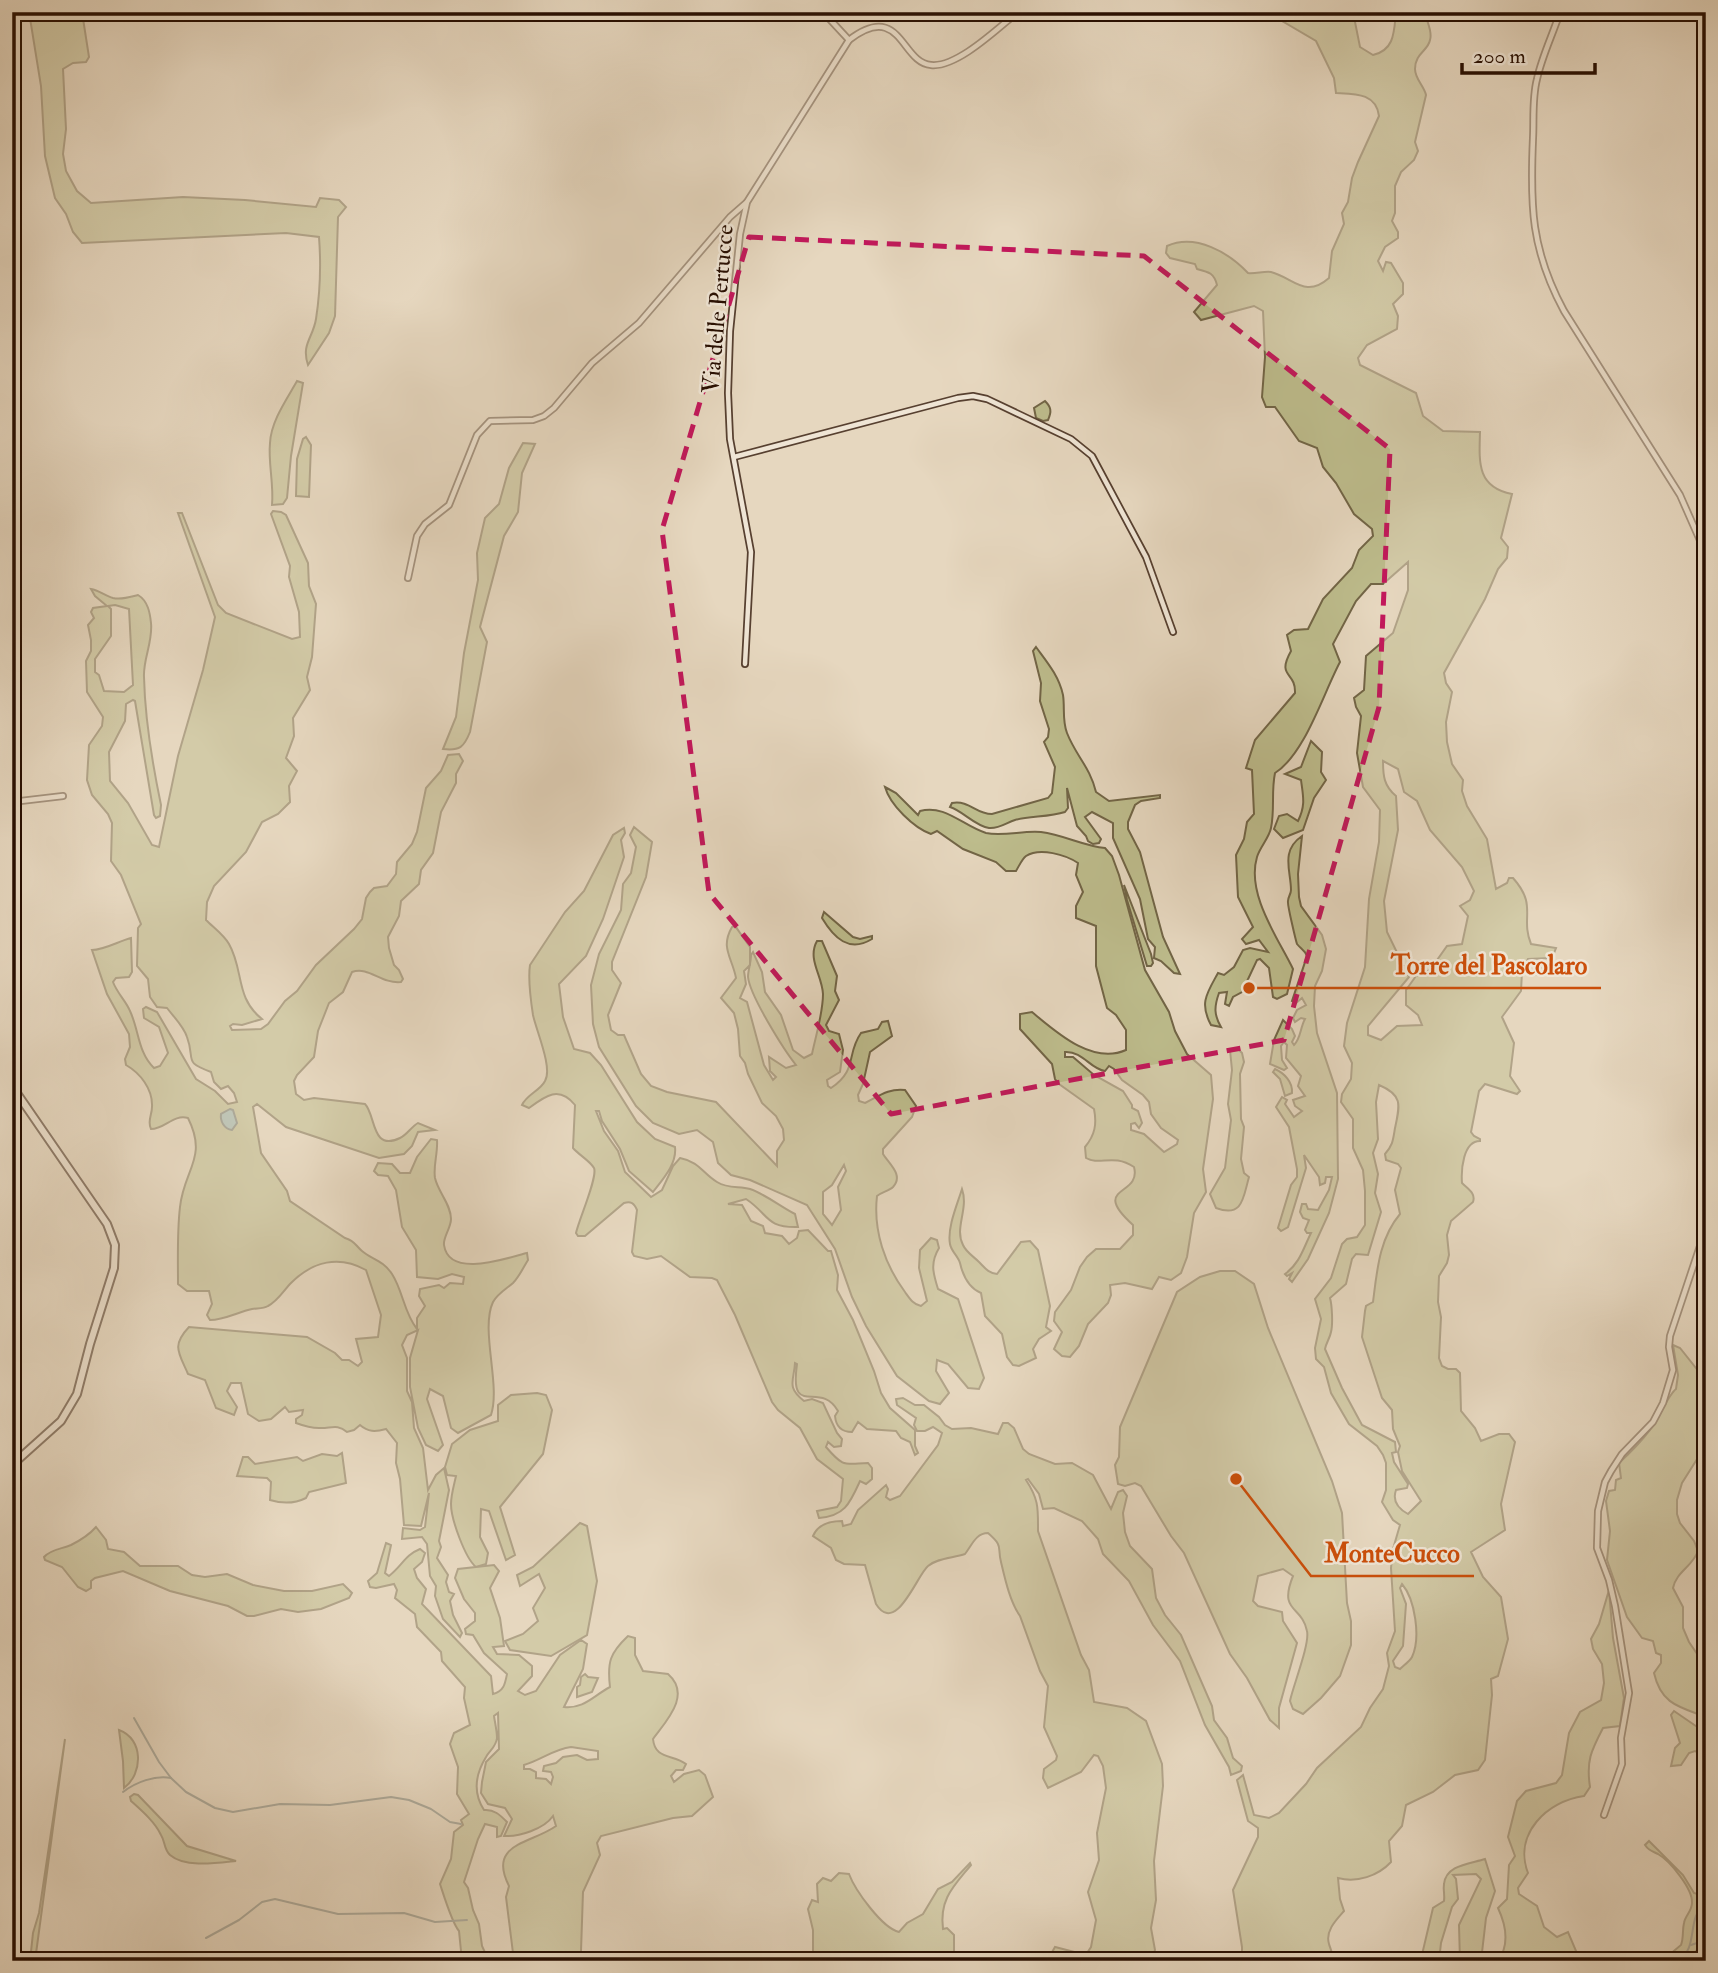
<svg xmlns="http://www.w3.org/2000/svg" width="1718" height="1973" viewBox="0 0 1718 1973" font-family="'IM FELL Double Pica',serif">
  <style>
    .green { fill: #bdbc8c; stroke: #726546; stroke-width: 2; fill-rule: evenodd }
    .water { fill: #97b8b7; stroke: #6a746e; stroke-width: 2 }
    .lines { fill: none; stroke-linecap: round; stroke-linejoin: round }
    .stream { stroke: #6a746e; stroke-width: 2 }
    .street-casing { stroke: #574030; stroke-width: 8 }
    .secondary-casing { stroke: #270e01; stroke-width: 10 }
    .street { stroke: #efe5d5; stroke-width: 4.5 }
    .secondary { stroke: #efe5d5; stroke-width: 6 }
    .marked { fill: none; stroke: #c2185b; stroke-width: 5; stroke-dasharray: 14 9; stroke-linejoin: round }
    .labels { text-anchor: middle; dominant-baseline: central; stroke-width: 5; stroke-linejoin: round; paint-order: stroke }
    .street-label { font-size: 24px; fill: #270e01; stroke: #efe5d5 }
    .leader { fill: none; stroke: #cb4e0a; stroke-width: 2.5 }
    .callout-dot { fill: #cb4e0a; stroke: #efe5d5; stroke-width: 2.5 }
    .callout-label { font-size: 26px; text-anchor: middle; font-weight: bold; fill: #cb4e0a; stroke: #efe5d5; stroke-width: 5; stroke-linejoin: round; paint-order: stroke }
  </style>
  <rect width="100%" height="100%" fill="#e6d7bf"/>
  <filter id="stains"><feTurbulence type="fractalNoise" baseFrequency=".00286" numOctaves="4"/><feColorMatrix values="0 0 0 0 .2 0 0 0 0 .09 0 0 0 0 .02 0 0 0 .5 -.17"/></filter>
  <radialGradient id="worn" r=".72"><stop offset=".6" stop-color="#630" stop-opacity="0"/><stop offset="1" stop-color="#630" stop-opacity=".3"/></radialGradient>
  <!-- green -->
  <g class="green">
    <path d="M 29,12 L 82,12 L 89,57 L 86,62 L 73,63 L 63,69 L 66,129 L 63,154 L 66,171 L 77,191 L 91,203 L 183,197 L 245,200 L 316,207 L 320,198 L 339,200 L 346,207 L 338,217 L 335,316 L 329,333 L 308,365 C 301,344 313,338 316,319 C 320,293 321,263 319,237 L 286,233 L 82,243 L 73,232 L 66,214 L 55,198 L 45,156 L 41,86 Z"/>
    <path d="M 1273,12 L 1353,12 L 1360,47 L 1373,55 C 1395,50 1394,31 1396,12 L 1425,12 C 1426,21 1433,31 1430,40 C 1428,51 1415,53 1415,69 C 1415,79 1424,86 1426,95 L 1415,142 L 1418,151 L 1414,160 L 1401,172 L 1395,186 L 1395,213 L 1392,221 L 1398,232 L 1398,238 L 1385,247 L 1378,261 L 1383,271 L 1386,262 L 1391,263 L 1403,283 L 1403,294 L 1393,304 L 1398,316 L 1397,329 L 1367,345 L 1358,358 L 1360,365 L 1416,393 L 1423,416 L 1443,431 L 1480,432 C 1479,463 1477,487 1512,494 L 1501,538 L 1508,547 L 1507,558 L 1498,569 L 1485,599 L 1444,673 L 1446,683 L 1452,692 L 1446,722 L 1447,742 L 1452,764 L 1463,780 L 1462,791 L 1467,806 L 1487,839 L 1496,889 L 1507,883 L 1509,878 L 1513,878 C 1538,906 1520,917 1531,944 L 1556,948 L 1552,958 L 1528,959 L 1522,972 L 1521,991 L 1502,1017 L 1514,1043 L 1510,1076 L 1520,1091 L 1517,1094 L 1485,1084 L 1479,1091 L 1471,1132 L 1474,1136 L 1480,1139 L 1480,1141 C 1463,1141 1461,1170 1462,1183 C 1468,1189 1476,1193 1473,1202 L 1451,1221 L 1447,1235 L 1449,1255 L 1447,1263 L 1439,1276 L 1438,1302 L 1441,1317 L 1439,1358 L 1442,1366 L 1448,1369 L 1456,1369 L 1460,1373 L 1461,1411 L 1475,1428 L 1481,1441 L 1499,1434 L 1509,1434 L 1515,1442 L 1501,1504 L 1505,1530 L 1471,1552 L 1483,1577 L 1501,1597 L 1508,1639 L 1498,1676 L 1491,1679 L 1492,1695 L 1485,1760 L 1478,1770 L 1455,1775 L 1433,1792 L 1406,1805 L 1402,1826 L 1389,1841 L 1391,1862 C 1378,1876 1357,1883 1338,1878 L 1340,1899 L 1344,1911 C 1336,1920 1325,1931 1329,1944 C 1331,1951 1333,1952 1331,1961 L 1242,1961 L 1242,1947 L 1233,1890 L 1258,1837 L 1258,1828 L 1248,1821 L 1237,1780 L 1243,1775 L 1254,1815 L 1269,1818 L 1279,1813 L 1306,1784 L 1317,1768 L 1361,1727 L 1370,1708 L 1383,1689 L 1389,1666 L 1387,1653 L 1395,1631 L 1391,1568 L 1393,1549 L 1400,1525 L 1393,1520 L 1382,1502 L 1386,1490 L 1386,1463 L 1383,1455 L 1377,1446 L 1349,1424 L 1331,1393 L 1324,1367 L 1316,1359 L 1315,1348 L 1321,1319 L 1315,1299 L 1331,1278 L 1342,1244 L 1347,1239 L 1357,1237 L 1365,1225 L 1365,1191 L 1363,1170 L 1353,1148 L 1353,1119 L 1341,1102 L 1342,1094 L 1351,1079 L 1352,1063 L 1344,1046 L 1347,1023 L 1365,967 L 1369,899 L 1379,842 L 1380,810 L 1363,787 L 1357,753 L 1361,716 L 1356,707 L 1354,698 L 1364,690 L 1366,656 L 1393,633 L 1408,590 L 1408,562 L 1383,584 L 1371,584 L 1356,601 L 1333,644 L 1340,662 C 1323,694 1305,754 1275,773 C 1271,792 1275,809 1271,828 C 1269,838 1260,847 1257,857 C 1246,894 1278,938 1293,969 L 1287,994 L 1277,999 L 1273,997 L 1269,968 L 1260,959 L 1257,960 L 1242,992 L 1233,997 L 1229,1006 L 1225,1004 L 1227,992 L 1219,993 C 1214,1007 1214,1015 1221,1027 L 1211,1025 C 1199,1003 1207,993 1218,973 L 1224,975 L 1234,967 L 1243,950 L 1250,948 L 1268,952 L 1259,940 L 1246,944 L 1242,939 L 1253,927 L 1238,897 L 1236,855 L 1244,839 L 1247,822 L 1254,814 L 1252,770 L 1246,768 L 1255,740 L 1295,693 C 1296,671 1276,678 1291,651 L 1287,635 L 1294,630 L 1308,629 L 1323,599 L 1352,568 L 1359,550 L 1373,536 L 1372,529 L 1354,514 L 1336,483 L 1323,467 L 1317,448 L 1299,441 L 1275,407 L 1266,407 L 1262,397 L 1265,357 L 1263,311 L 1254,306 L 1201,320 L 1194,312 L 1217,285 C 1214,273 1209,272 1197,269 L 1195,264 L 1170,258 L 1166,253 L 1167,246 C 1196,233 1229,253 1248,273 C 1255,274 1264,271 1271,272 C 1294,278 1305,299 1329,278 L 1332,251 L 1344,224 L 1342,213 L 1348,202 L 1352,178 L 1358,162 L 1379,116 C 1376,93 1355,94 1336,93 L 1334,78 L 1316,41 L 1277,18 ZM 1383,761 L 1398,769 L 1404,792 L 1417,801 L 1430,830 L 1462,867 L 1474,891 L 1470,900 L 1460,906 L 1468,916 L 1462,944 L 1447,946 L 1430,970 L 1416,976 L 1406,990 L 1406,1005 L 1418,1015 L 1422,1025 L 1397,1026 L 1381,1040 L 1368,1035 L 1368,1026 L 1409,977 L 1387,932 L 1384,901 L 1398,830 L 1396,796 C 1384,786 1383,776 1383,761 ZM 1379,1085 C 1403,1095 1400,1105 1395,1128 C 1393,1140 1393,1145 1385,1154 L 1386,1160 L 1398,1164 L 1401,1168 L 1395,1190 L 1400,1214 C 1379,1239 1377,1271 1373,1302 L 1366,1306 L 1365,1311 L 1362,1337 L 1382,1398 L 1392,1410 L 1393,1429 L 1400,1446 L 1398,1452 L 1402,1471 L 1421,1501 L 1408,1514 C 1399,1509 1392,1501 1396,1490 L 1407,1488 L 1408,1484 L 1394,1462 L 1392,1453 L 1396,1452 L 1395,1442 L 1362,1425 L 1342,1388 L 1325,1349 C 1326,1343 1330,1338 1331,1332 C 1333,1324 1332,1305 1330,1298 L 1346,1284 L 1352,1259 L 1356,1254 L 1368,1255 L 1381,1212 L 1375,1193 L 1378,1174 L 1373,1153 L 1378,1139 L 1376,1102 ZM 1402,1584 C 1415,1599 1421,1638 1412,1657 C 1410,1661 1403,1666 1400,1669 L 1395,1667 L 1393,1661 L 1403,1646 L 1406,1604 L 1400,1588 Z"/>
    <path d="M 297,381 L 303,383 L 291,456 L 287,498 L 283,504 L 272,505 C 274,484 268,463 270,443 C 271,421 287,399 297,381 Z"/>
    <path d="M 1045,401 C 1051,407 1052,411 1048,420 L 1043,421 L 1036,418 L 1034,408 Z"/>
    <polygon points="306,437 311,445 309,497 296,496 297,459 303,439"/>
    <path d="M 523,443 L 535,444 L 522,473 L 518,512 L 504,536 L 480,627 L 487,642 L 470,732 C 464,747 460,751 443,749 L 456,717 L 464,653 L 478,580 L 477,553 L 485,518 L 499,504 L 509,468 Z"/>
    <path d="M 273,511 L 281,512 L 286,515 L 308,563 L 309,586 L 316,604 L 312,657 L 307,677 L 310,690 L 293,718 L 294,736 L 286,758 L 297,771 L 289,786 L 290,802 L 278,814 L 262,822 L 246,852 L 214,886 L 207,902 L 206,920 C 214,928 224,935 229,944 C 244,970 235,998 262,1019 L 242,1025 L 233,1024 L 230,1026 L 232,1030 L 261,1029 L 268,1024 L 285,1001 L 297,991 L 316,965 L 354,929 L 362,919 L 366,898 L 370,892 L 374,888 L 387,886 L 396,874 L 397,862 L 412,844 L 417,832 L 426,788 L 441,771 L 448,755 L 459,754 L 463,761 L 456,774 L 456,783 L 441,812 L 433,853 L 421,870 L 419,884 L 401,901 L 399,916 L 388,937 L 389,948 L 394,965 L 399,970 L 403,979 L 401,982 C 381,984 369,966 352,972 L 343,992 L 329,1003 L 318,1031 L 314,1057 L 297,1075 L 294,1081 L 296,1094 L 304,1100 L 314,1098 L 365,1104 C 376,1115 371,1152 400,1138 C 407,1135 411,1127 418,1123 L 435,1130 L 418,1132 L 412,1146 L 404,1154 L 379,1158 L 286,1127 L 257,1104 L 253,1107 L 261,1153 L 287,1191 L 290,1201 L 345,1238 C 355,1241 355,1245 362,1251 C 371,1259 383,1260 392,1274 C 403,1291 404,1313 417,1329 L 417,1318 L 425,1306 L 419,1296 L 420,1289 L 439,1285 L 444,1288 L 450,1283 L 463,1284 L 464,1277 L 452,1274 L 438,1279 L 417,1277 L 416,1250 L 402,1227 L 396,1190 L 388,1176 L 378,1175 L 374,1171 L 378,1163 L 392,1164 L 400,1173 L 410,1173 L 417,1157 L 431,1139 L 437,1140 C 438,1153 433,1166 435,1178 C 438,1192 451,1204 451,1219 C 451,1228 443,1237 444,1245 C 449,1279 507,1258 527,1253 L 528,1260 C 523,1268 519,1277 513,1283 C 506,1289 497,1294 493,1302 C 480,1330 501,1385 491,1415 L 458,1433 L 451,1428 L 443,1396 L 430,1389 L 427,1399 L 443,1445 L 438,1451 L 426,1445 L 418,1428 L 410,1387 L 410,1358 L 418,1330 L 407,1335 L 402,1345 L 407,1358 L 407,1391 L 412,1402 L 414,1428 L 423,1448 L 428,1490 L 436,1475 L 444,1468 L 449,1490 L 439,1541 L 441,1547 L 437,1558 L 448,1575 L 446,1582 L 449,1592 L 454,1594 L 450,1601 L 453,1615 L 462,1633 L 460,1637 L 443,1619 L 435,1596 L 436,1586 L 430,1576 L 427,1544 L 422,1537 L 402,1539 L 403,1528 L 420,1530 L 425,1527 L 429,1493 L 421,1526 L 404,1525 L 400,1479 L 396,1463 L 397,1443 L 386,1429 C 375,1432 368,1432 360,1425 L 354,1430 L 347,1432 C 337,1423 330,1429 319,1428 C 311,1428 304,1426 296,1423 L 296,1419 L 302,1415 L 303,1410 L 289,1412 L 285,1407 L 271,1419 L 259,1421 L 248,1414 L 241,1383 L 231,1383 L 227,1391 L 237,1407 L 234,1415 L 216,1408 L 205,1380 L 188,1374 C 179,1353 171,1346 189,1327 L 307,1337 L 335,1353 L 342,1360 L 349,1360 L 358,1366 L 362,1362 L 356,1339 L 378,1337 L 381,1315 L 366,1270 C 339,1255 313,1261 291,1283 C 284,1290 278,1301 268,1306 C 263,1309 257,1308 252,1309 C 238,1312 224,1320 210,1320 L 207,1315 L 212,1304 L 209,1291 L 187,1291 L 178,1284 C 178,1258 177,1232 180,1207 C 184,1169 208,1158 188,1118 C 173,1114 165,1129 151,1129 C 147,1121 152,1115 152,1107 C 153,1089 140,1073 126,1065 L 125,1059 L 130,1047 L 129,1034 L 107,994 L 92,950 C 104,950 119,941 131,938 L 132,972 L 129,977 L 116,978 L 113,982 C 117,993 126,1001 130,1011 C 139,1030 138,1053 154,1068 L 160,1066 L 168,1053 L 159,1027 L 144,1018 L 143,1009 L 146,1007 L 157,1012 L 196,1079 L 215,1091 L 228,1104 L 237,1102 L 234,1093 L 228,1086 L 221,1089 L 214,1082 L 211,1072 C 182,1061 196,1061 187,1037 C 184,1027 174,1017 167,1008 L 157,1007 L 150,997 L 148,979 L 137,966 L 138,928 L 141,924 L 121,875 L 111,861 L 112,823 L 108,814 L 92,795 L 87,780 L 89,745 L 102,726 L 103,717 L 87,692 L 86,661 L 91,651 L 91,640 L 88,625 L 94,618 L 91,612 L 93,608 L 107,606 L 95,596 L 91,589 C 99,590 105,596 113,598 C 122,600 130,597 138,595 C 148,601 150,613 151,623 C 153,642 143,659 144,677 C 145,720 152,762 161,805 L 160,816 L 156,818 L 154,815 L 135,701 L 133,700 L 126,704 L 125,721 L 109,752 L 110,781 L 128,803 L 152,845 L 159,847 L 178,756 L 203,670 L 215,617 L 178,513 L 182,513 L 218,605 L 226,613 L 292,639 L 300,637 L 299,612 L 289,577 L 290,566 L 271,514 ZM 115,605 L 129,609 L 133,685 L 124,692 L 104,691 L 99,675 L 95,672 L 95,659 L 111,636 L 111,609 L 108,606 Z"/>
    <path d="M 1036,647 C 1047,662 1059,676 1063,695 C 1065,708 1062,720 1067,733 C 1076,756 1090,767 1096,792 L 1109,801 L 1160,795 L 1160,798 L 1141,801 L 1135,805 L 1128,822 L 1128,829 L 1140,852 L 1163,937 L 1180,974 L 1174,973 L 1161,961 L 1154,958 L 1155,947 L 1148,939 L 1140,899 L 1113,838 L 1113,823 L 1092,812 L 1085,817 L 1101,839 L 1099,843 L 1093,844 L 1088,841 L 1086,836 L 1077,826 L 1067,788 L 1068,808 L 1065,812 C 1049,817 1031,816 1015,820 C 1006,823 999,829 989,828 C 975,826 963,811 950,807 L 952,803 C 970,800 975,814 992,814 L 1048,798 L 1052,793 L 1055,767 L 1044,742 L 1048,737 L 1049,729 L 1040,701 L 1041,683 L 1033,651 Z"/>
    <path d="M 1311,741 L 1322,752 L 1321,772 L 1326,780 L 1314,798 L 1303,830 L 1283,838 L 1274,829 L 1279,816 L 1287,814 L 1298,821 C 1306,805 1303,796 1301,780 L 1285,774 L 1301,767 Z"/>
    <path d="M 885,787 L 896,793 L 918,815 L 920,811 C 945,804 963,826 986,833 C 1003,837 1024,830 1041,832 C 1064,835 1084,846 1105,848 L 1112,856 L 1119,875 L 1145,970 L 1169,1012 L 1175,1031 L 1187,1054 L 1211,1075 L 1213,1099 L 1203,1169 L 1206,1192 L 1194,1213 L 1187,1257 L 1181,1273 L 1171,1280 L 1159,1277 L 1152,1289 L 1125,1283 L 1110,1285 L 1111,1295 L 1108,1303 L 1088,1324 L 1079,1346 L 1070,1357 L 1062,1356 L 1054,1349 L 1062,1332 L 1054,1321 L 1055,1312 L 1071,1290 L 1080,1267 L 1087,1257 L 1096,1249 L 1120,1249 L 1133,1235 L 1133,1225 C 1089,1185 1142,1197 1134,1167 C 1113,1153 1100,1166 1086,1158 L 1085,1147 C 1095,1135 1097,1124 1094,1109 L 1059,1084 L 1055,1079 L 1052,1064 L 1020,1029 L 1020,1014 L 1032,1012 C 1056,1032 1092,1065 1126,1050 L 1126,1030 L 1116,1015 L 1107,1008 L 1096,966 L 1096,926 L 1076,918 L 1076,906 L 1083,892 L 1076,875 L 1078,863 C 1066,855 1040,847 1026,856 C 1022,859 1019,866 1016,871 L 1006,871 L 996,862 L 963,849 L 937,831 L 931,834 C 914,828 890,805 885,787 ZM 1065,1052 C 1083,1051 1090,1069 1105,1071 L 1109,1066 L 1114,1069 L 1122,1080 L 1143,1095 L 1149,1102 L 1151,1114 L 1161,1128 L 1178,1140 L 1177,1144 L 1164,1152 L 1144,1134 L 1131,1130 L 1131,1124 L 1135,1123 L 1139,1128 L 1142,1123 L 1138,1111 L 1132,1108 L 1132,1105 L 1123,1091 L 1094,1075 L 1073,1057 L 1065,1057 Z"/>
    <path d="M 634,827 L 652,842 L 646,877 L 612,962 L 612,970 L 621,983 L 608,1015 L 611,1030 L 618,1035 L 624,1035 L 641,1074 L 651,1086 L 667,1092 L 716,1102 L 777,1166 L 777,1151 L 784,1140 L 783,1129 L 776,1116 L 762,1103 L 748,1074 L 745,1063 L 740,1056 L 738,1029 L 734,1013 L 721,998 L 736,978 C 732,957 720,948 732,927 L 735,926 L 750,947 L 750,965 L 744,971 L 746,984 L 740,998 L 747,1002 L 764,1065 L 773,1080 L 776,1077 L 770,1071 L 769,1057 L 786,1068 L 796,1065 C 784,1050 750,996 748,977 C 748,970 751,963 751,955 L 753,952 L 762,972 L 765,992 L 781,1015 L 793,1050 L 804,1058 L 812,1054 C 816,1035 823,1013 823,994 C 822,975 807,959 817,941 L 822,941 L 837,976 L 835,991 L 839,1000 L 826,1025 L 829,1031 L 839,1034 L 843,1050 L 840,1072 L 827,1080 L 828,1086 L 831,1088 C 858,1070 846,1054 861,1033 L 878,1029 L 882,1022 L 888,1021 L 892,1036 L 870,1052 L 863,1084 L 858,1095 L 859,1101 L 865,1103 C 879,1096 889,1088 905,1090 L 916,1106 L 912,1117 L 883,1149 L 883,1154 C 889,1164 904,1175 893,1187 C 889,1191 882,1192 877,1196 C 873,1231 885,1265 905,1292 C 910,1299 913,1304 921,1306 L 927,1301 L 919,1268 L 920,1250 L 931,1238 L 937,1240 L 939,1248 C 930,1263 933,1273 938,1289 L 958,1299 L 984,1378 L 979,1389 L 968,1388 L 948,1364 L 937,1360 L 936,1371 L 949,1393 L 940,1404 L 929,1401 L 897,1376 L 866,1326 L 852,1297 L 835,1249 L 807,1205 L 750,1180 L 731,1175 L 718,1163 L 713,1142 L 697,1130 L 679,1134 L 653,1123 L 636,1106 L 599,1047 L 593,1024 L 591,985 L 599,954 L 621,910 L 623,884 L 631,873 L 636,847 L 630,835 ZM 844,1165 L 846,1171 L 838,1187 L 841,1210 L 832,1225 L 823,1214 L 823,1192 L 832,1185 Z"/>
    <path d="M 624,828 L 625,833 L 621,840 L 624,857 L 603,919 L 586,956 L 559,984 L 563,1017 L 574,1049 L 590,1053 L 601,1065 L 637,1122 L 655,1139 L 675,1147 C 677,1164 663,1179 653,1192 L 629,1171 L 620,1149 L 602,1121 L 599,1111 L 596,1111 L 604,1131 L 618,1151 L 625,1172 L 651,1197 L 662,1190 L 673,1166 L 680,1158 C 700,1162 702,1173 717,1182 C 728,1189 739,1186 750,1189 C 765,1194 781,1207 795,1214 L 798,1227 C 765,1228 769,1214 746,1199 L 728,1204 L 742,1205 L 751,1221 L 763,1226 L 765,1233 L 782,1236 L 789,1244 L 797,1238 L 799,1231 L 808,1230 L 828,1251 L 831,1251 L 838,1275 L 837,1290 L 853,1320 L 874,1371 L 881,1393 L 890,1408 L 915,1430 L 915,1446 L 918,1453 L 915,1455 L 910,1442 L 901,1438 L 896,1431 L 867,1429 L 858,1422 L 852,1432 C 842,1432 836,1427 835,1416 L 838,1411 C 820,1379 789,1420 797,1364 L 795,1363 C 794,1381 786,1387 804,1401 L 812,1399 L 823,1403 L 837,1433 L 842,1439 L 841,1446 L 834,1447 L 828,1442 L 826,1447 C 844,1468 844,1464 868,1463 L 872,1468 L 872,1479 L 866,1484 L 860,1481 C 850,1503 845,1516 819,1518 L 817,1511 L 837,1507 L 841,1501 L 843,1479 L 817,1459 L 800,1428 L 778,1410 L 772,1402 L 735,1315 L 717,1280 L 712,1278 L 690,1277 L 661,1256 L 647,1259 L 634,1256 L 632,1252 L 637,1210 C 634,1203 631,1201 624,1203 L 585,1236 L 578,1236 L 576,1233 C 579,1219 598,1177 594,1168 C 590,1161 579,1155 573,1148 L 575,1105 C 559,1085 545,1096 529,1108 L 522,1105 C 527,1094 540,1091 545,1081 C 553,1068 536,1030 533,1015 C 531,1002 528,978 530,965 L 565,912 L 584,891 L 613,835 Z"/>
    <path d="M 1302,836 L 1298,874 L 1299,897 L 1301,906 L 1322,935 L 1326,949 L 1322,971 L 1315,986 L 1314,1006 L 1317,1033 L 1337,1093 L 1338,1179 L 1329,1213 L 1308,1259 L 1292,1282 L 1289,1279 L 1292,1273 L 1287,1276 L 1285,1274 C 1300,1263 1303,1249 1311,1233 L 1307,1233 L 1305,1230 L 1309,1220 L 1303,1218 L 1300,1212 L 1302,1204 L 1306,1204 L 1308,1209 L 1318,1210 L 1329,1190 L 1332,1177 L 1326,1177 L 1325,1183 L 1320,1185 L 1319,1177 L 1304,1155 L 1306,1168 L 1288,1227 L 1281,1231 L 1278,1228 L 1291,1185 L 1297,1177 L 1297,1169 L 1289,1127 L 1276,1107 L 1282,1097 L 1287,1100 L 1285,1104 L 1294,1117 L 1302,1111 L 1295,1106 L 1293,1100 L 1305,1096 L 1298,1086 L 1301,1076 L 1286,1058 L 1287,1045 L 1284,1042 L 1281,1046 L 1282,1060 L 1287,1068 L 1284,1070 L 1270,1064 L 1274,1040 L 1283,1020 L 1292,1029 L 1295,1036 L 1292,1042 L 1294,1045 C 1301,1038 1300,1028 1305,1019 L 1301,1018 L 1295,1022 L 1293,1018 L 1297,1010 L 1306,1005 L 1302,998 L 1296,1003 L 1292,1001 L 1307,956 C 1305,950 1301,949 1297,944 C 1296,941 1287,904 1288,901 C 1288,897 1291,894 1291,890 C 1291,871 1280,851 1302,836 Z"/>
    <polygon points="1124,885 1151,954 1153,963 1151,966 1147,966 1127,900"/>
    <path d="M 824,912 L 853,937 L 860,939 L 872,936 L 872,939 C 849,953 834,938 822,918 Z"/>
    <polygon points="1568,964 1573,966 1574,971 1570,973 1563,970 1544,975 1532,974 1530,972 1547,965"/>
    <path d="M 1238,1049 L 1242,1053 L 1244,1062 L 1240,1074 L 1241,1119 L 1244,1127 L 1241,1159 L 1244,1173 L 1249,1177 C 1243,1198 1243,1218 1216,1208 L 1210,1194 L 1225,1168 L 1231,1120 L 1228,1104 L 1232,1070 L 1230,1050 Z"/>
    <path d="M 1275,1069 C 1284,1073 1293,1082 1292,1093 L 1285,1096 L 1280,1079 L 1273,1072 Z"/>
    <path d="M 962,1189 C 969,1209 954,1228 963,1245 C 966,1252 973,1256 979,1262 C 985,1268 988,1273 997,1274 L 1021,1242 L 1030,1241 L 1038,1250 L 1050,1306 L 1046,1327 L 1051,1331 L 1039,1339 L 1033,1349 L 1036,1358 L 1019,1366 L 1013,1365 L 1007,1357 L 1002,1334 L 985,1316 L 981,1293 C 969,1288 963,1276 960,1263 C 958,1256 951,1251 950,1244 C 947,1228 957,1205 962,1189 Z"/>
    <path d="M 1220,1271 L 1235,1271 L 1254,1284 L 1268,1328 L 1332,1481 L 1342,1513 L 1347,1603 L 1351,1621 L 1351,1645 L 1340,1676 L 1321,1698 L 1303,1714 L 1293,1709 L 1290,1701 C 1293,1686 1310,1644 1307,1631 C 1302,1605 1278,1613 1293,1576 L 1283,1569 L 1258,1576 L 1253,1601 L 1258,1606 L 1282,1612 L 1283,1621 L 1297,1643 L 1279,1708 L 1279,1728 L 1270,1720 L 1247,1678 L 1230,1654 L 1184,1553 L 1171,1536 L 1141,1486 L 1135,1483 L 1125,1486 L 1118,1484 L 1115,1465 L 1119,1457 L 1120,1427 L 1177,1292 L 1200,1277 Z"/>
    <path d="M 1673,1345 L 1680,1348 L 1703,1377 L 1705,1390 L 1697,1432 L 1699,1456 L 1682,1483 L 1677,1500 L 1677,1514 L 1680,1523 L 1694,1541 L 1698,1551 C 1693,1566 1676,1572 1673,1588 L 1683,1607 L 1683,1628 L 1689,1642 L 1706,1667 L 1706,1717 C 1679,1707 1661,1704 1654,1673 L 1661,1663 L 1661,1655 L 1656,1653 L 1653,1641 L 1642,1638 L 1627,1617 L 1607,1560 L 1610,1531 L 1606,1501 L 1609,1491 L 1615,1490 L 1616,1480 L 1621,1478 L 1619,1463 C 1630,1453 1641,1442 1650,1430 C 1658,1420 1668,1395 1676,1389 L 1678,1375 Z"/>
    <path d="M 537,1393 L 546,1395 L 552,1410 L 543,1454 L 500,1507 L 515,1555 L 506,1560 L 489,1511 L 481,1509 L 480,1537 L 488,1553 L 486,1564 L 476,1567 C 465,1558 451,1519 451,1504 C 451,1495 454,1485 456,1476 L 447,1475 L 445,1467 L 452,1444 L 470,1430 L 498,1421 L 498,1405 L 511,1395 Z"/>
    <path d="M 903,1398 L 915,1405 L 924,1405 L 939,1417 L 945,1425 L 952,1429 L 971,1428 L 998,1434 L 1003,1423 L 1008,1423 L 1014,1428 L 1023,1449 L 1029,1454 L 1055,1464 L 1072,1463 L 1093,1475 L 1111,1509 L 1118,1492 L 1123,1490 L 1127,1496 L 1123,1513 L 1125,1532 L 1130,1546 L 1152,1569 L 1156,1598 L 1165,1615 L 1181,1635 L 1212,1706 L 1214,1720 L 1227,1738 L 1233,1758 L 1242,1766 L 1241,1771 L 1231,1775 L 1229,1767 L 1205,1725 L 1180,1661 L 1153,1625 L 1129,1581 L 1103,1554 L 1098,1539 L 1082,1521 L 1054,1508 L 1043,1509 L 1039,1494 L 1028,1479 L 1026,1480 C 1039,1500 1038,1508 1038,1531 L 1081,1655 L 1089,1670 L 1094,1702 L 1127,1708 L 1146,1721 L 1162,1764 L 1163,1786 L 1154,1861 L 1156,1900 L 1151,1928 L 1155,1950 L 1151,1961 L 1047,1961 L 1055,1947 L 1082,1954 L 1087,1953 L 1091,1947 L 1096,1920 L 1088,1892 L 1099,1860 L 1097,1833 L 1106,1788 L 1103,1766 L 1098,1756 L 1094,1755 L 1081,1772 L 1048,1788 L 1043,1778 L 1044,1769 L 1056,1760 L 1057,1756 L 1044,1727 L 1048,1686 L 1040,1671 L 1020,1616 C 1010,1602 1005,1579 1001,1562 C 997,1546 1004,1547 988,1533 C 976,1533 972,1545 965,1554 C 953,1558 937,1558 928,1566 C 917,1575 896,1636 876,1604 L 865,1565 L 844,1564 L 836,1560 L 831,1548 L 813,1536 C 818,1524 830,1521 842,1521 L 843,1526 L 851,1524 L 858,1510 L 886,1485 L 888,1489 L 886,1497 L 890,1500 L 900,1496 L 938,1445 L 942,1433 L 933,1427 L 925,1431 L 917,1431 L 914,1425 L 916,1418 L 897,1405 L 896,1399 Z"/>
    <path d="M 342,1453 L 346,1483 L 309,1492 L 306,1498 C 294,1504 283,1504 270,1500 L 271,1482 L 267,1478 L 237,1476 L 243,1457 L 248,1457 L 255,1464 L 297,1457 L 303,1461 L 322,1454 L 337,1456 Z"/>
    <polygon points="580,1523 587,1526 597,1581 587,1635 551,1656 510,1650 505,1641 523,1634 538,1621 533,1608 545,1588 539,1574 520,1586 517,1575 533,1567"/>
    <path d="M 96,1527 L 106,1540 L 108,1549 L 124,1552 L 140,1566 L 178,1566 L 192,1575 L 205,1577 L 227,1574 L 253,1585 L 284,1591 L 312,1591 L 343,1584 L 352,1593 L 349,1598 L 321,1609 L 298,1612 L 281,1609 L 254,1616 L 247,1616 L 228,1606 L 170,1591 L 123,1571 L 95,1578 L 91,1581 L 91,1588 L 86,1591 L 78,1587 L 62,1567 L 45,1560 L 44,1557 C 51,1549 62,1549 71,1545 C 81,1540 89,1535 96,1527 Z"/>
    <path d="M 386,1543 L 391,1545 L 385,1573 L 389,1576 C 402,1566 405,1555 420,1549 L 425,1553 L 422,1562 L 414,1569 L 417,1578 L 426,1589 L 422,1604 L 491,1676 L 493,1694 C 504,1691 505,1684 507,1674 L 484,1653 L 473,1635 L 466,1634 L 465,1629 L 475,1621 L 475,1613 L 464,1599 L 455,1578 L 458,1569 L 494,1565 L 499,1571 L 490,1588 L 500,1618 L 504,1646 L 493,1647 L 497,1654 L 519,1655 L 532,1666 L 532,1676 L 518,1691 L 525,1695 L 536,1691 L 560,1655 L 581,1640 L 587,1644 L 583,1669 L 564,1707 C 584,1709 593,1696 610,1687 C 607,1662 610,1653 628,1636 L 635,1638 L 635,1655 L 643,1671 L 668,1674 C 692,1695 666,1721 653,1739 C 655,1760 673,1754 686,1764 L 683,1770 L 676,1770 L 671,1776 L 674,1782 L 684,1774 L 699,1770 L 705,1775 L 713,1797 L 692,1816 L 673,1818 L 601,1836 L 597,1843 L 600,1855 L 583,1892 L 581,1951 L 583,1961 L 514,1961 L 506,1897 L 509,1886 C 487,1843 531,1844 556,1826 L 553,1816 C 544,1829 519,1837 504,1836 L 512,1819 L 505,1808 L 488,1804 L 481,1793 L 482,1782 L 486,1762 L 499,1749 L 498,1713 L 494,1716 C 495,1723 497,1731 497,1738 C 496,1747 490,1750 486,1757 C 475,1775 473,1793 484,1810 C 494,1809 500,1815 507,1822 L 501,1836 L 497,1837 L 497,1827 L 485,1824 L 478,1839 L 464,1882 L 468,1888 L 473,1910 L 479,1924 L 482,1946 L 488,1959 L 462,1961 L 459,1931 C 452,1923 444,1896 440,1884 L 451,1859 L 454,1832 L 463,1825 L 461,1820 L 469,1814 L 457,1794 L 458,1767 L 450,1744 L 454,1733 L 470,1725 L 464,1698 L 465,1687 L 442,1661 L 441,1652 L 417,1627 L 415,1614 L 395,1598 L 397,1590 L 394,1584 L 376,1588 L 370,1587 L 368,1581 L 377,1573 ZM 571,1747 L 598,1751 L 598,1759 L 587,1760 L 577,1755 L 563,1757 L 556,1763 L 544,1766 L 543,1771 L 551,1772 L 553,1777 L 551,1784 L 546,1779 L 536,1778 L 536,1772 L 530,1769 L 524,1769 L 524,1765 C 541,1760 554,1749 571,1747 Z"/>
    <path d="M 1609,1590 L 1613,1638 L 1624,1698 L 1620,1726 L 1603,1728 C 1591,1751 1586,1761 1590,1787 L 1584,1796 C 1547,1801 1513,1834 1528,1873 L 1518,1888 L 1519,1894 L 1537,1906 L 1544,1927 L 1557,1937 L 1568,1932 L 1579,1958 L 1578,1961 L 1498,1961 C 1510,1944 1506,1925 1498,1908 L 1507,1899 L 1509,1865 L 1515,1856 L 1508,1837 L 1517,1801 L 1526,1791 L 1556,1783 L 1562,1775 L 1569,1733 L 1580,1712 L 1601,1700 L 1604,1683 L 1602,1664 L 1593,1649 L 1591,1639 L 1599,1624 Z"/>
    <polygon points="585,1674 588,1677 598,1678 592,1692 577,1697 577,1687 580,1685 581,1677"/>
    <polygon points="1674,1711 1706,1733 1706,1758 1695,1751 1689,1753 1681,1765 1671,1766 1675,1748 1680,1743 1671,1715"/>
    <path d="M 119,1730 C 144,1739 143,1774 124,1788 L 123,1761 Z"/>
    <polygon points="65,1739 35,1961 30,1961 33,1933 39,1913"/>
    <path d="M 134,1794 L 138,1795 L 187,1846 L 236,1861 C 217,1863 185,1868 170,1855 C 164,1850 165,1841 161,1835 C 155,1822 141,1810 131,1801 L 130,1797 Z"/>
    <path d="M 1649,1841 L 1683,1875 L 1694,1893 L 1700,1895 L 1706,1892 L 1706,1914 L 1701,1923 L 1700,1931 L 1706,1936 L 1706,1945 L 1700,1947 L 1686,1961 L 1662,1961 L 1681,1945 C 1684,1937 1682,1931 1684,1923 C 1685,1916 1692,1911 1692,1903 C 1693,1889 1670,1861 1658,1854 C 1652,1851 1649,1851 1645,1845 Z"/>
    <path d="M 1485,1859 L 1495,1891 L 1486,1918 L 1481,1961 L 1460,1961 L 1459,1925 L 1481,1879 L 1476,1874 L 1453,1875 L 1456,1879 L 1458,1899 L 1452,1907 L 1441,1943 L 1439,1961 L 1418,1961 L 1421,1959 L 1433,1908 L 1444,1901 C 1445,1895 1443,1890 1444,1884 C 1446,1865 1469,1864 1485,1859 Z"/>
    <path d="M 970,1863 L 971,1865 C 954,1886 939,1899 943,1929 L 947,1928 L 954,1935 L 954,1961 L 813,1961 L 813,1930 L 808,1909 L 812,1900 L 818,1902 L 817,1884 L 823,1878 L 831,1881 L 839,1873 L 849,1874 C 855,1890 882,1928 899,1932 L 907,1923 L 923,1914 L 938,1889 L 952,1882 Z"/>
  </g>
  <!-- water -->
  <path class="water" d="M 230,1109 L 233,1110 L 237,1123 L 232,1130 C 224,1129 220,1121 221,1114 Z"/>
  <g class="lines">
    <!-- stream -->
    <g class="stream">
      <polyline points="134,1718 159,1762 171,1778 186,1792 215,1808 233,1812 280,1804 330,1805 391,1797 409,1800 431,1809 450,1822 461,1824"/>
      <path d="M 123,1792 C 136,1782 155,1775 171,1778"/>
      <polyline points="206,1938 239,1920 262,1902 275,1899 338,1914 404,1913 435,1922 467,1920"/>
      <polyline points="1691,1945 1706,1940"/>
      <path d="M 1678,1961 C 1700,1947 1685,1918 1706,1903"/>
    </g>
    <defs>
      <g id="street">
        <polyline points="823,12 849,40"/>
        <path d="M 1560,12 C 1553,34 1542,56 1537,79 C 1532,98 1534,119 1533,138 C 1530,206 1531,250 1564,311 L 1680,495 L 1706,554"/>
        <polyline points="734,457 958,398 973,396 987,399 1071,439 1092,456 1146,557 1173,632"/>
        <polyline points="408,578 417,536 425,524 449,505 477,435 490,421 533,420 544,416 554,408 592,363 639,323 730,217 746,203"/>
        <path d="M 745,664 L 751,552 L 730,439 L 728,393 L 730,331 L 740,234 L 747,202 L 849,40 C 901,0 901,63 931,65 C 957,68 998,28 1018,12"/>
        <polyline points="12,802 63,796"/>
        <polyline points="1604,1815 1622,1764 1621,1738 1629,1693 1615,1606 1609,1580 1597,1548 1598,1511 1605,1482 1611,1471 1622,1454 1653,1422 1663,1403 1673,1370 1669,1347 1670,1336 1706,1228"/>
      </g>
      <polyline id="secondary" points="12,1086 107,1224 115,1245 114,1268 90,1344 77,1394 61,1421 12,1465"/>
    </defs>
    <!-- street casing -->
    <use href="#street" class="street-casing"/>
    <!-- secondary casing -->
    <use href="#secondary" class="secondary-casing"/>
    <!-- street -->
    <use href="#street" class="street"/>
    <!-- secondary -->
    <use href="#secondary" class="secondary"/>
  </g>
  <!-- marked area -->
  <path d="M0 0H1718V1973H0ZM 749,237 L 1144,256 L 1390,449 L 1379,707 L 1284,1040 L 891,1114 L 709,893 L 662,530 Z" fill="#e6d7bf" fill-opacity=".55" fill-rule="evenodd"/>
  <path class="marked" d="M 749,237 L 1144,256 L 1390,449 L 1379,707 L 1284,1040 L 891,1114 L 709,893 L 662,530 Z"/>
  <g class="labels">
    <!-- street labels -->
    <g class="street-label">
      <text transform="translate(718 309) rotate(-85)">Via delle Pertucce</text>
    </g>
  </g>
  <!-- callouts -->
  <path class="leader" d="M1249 988L1377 988H1601M1236 1479L1311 1576H1474"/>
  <g class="callout-dot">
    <circle cx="1249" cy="988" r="7"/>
    <circle cx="1236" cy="1479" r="7"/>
  </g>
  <g class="callout-label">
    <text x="1489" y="974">Torre del Pascolaro</text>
    <text x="1392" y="1562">MonteCucco</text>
  </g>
  <!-- margin -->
  <rect width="1718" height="1973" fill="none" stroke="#e6d7bf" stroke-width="42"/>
  <rect x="14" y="14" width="1690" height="1945" fill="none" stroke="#270e01" stroke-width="3.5"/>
  <rect x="21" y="21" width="1676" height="1931" fill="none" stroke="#270e01" stroke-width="2"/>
  <!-- scale -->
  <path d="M1462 63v10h133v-10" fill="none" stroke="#270e01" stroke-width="3.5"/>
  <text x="1473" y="63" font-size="21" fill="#270e01" stroke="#efe5d5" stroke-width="5" paint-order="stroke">200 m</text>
  <rect width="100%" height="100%" filter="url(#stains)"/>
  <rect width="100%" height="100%" fill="url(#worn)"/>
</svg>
